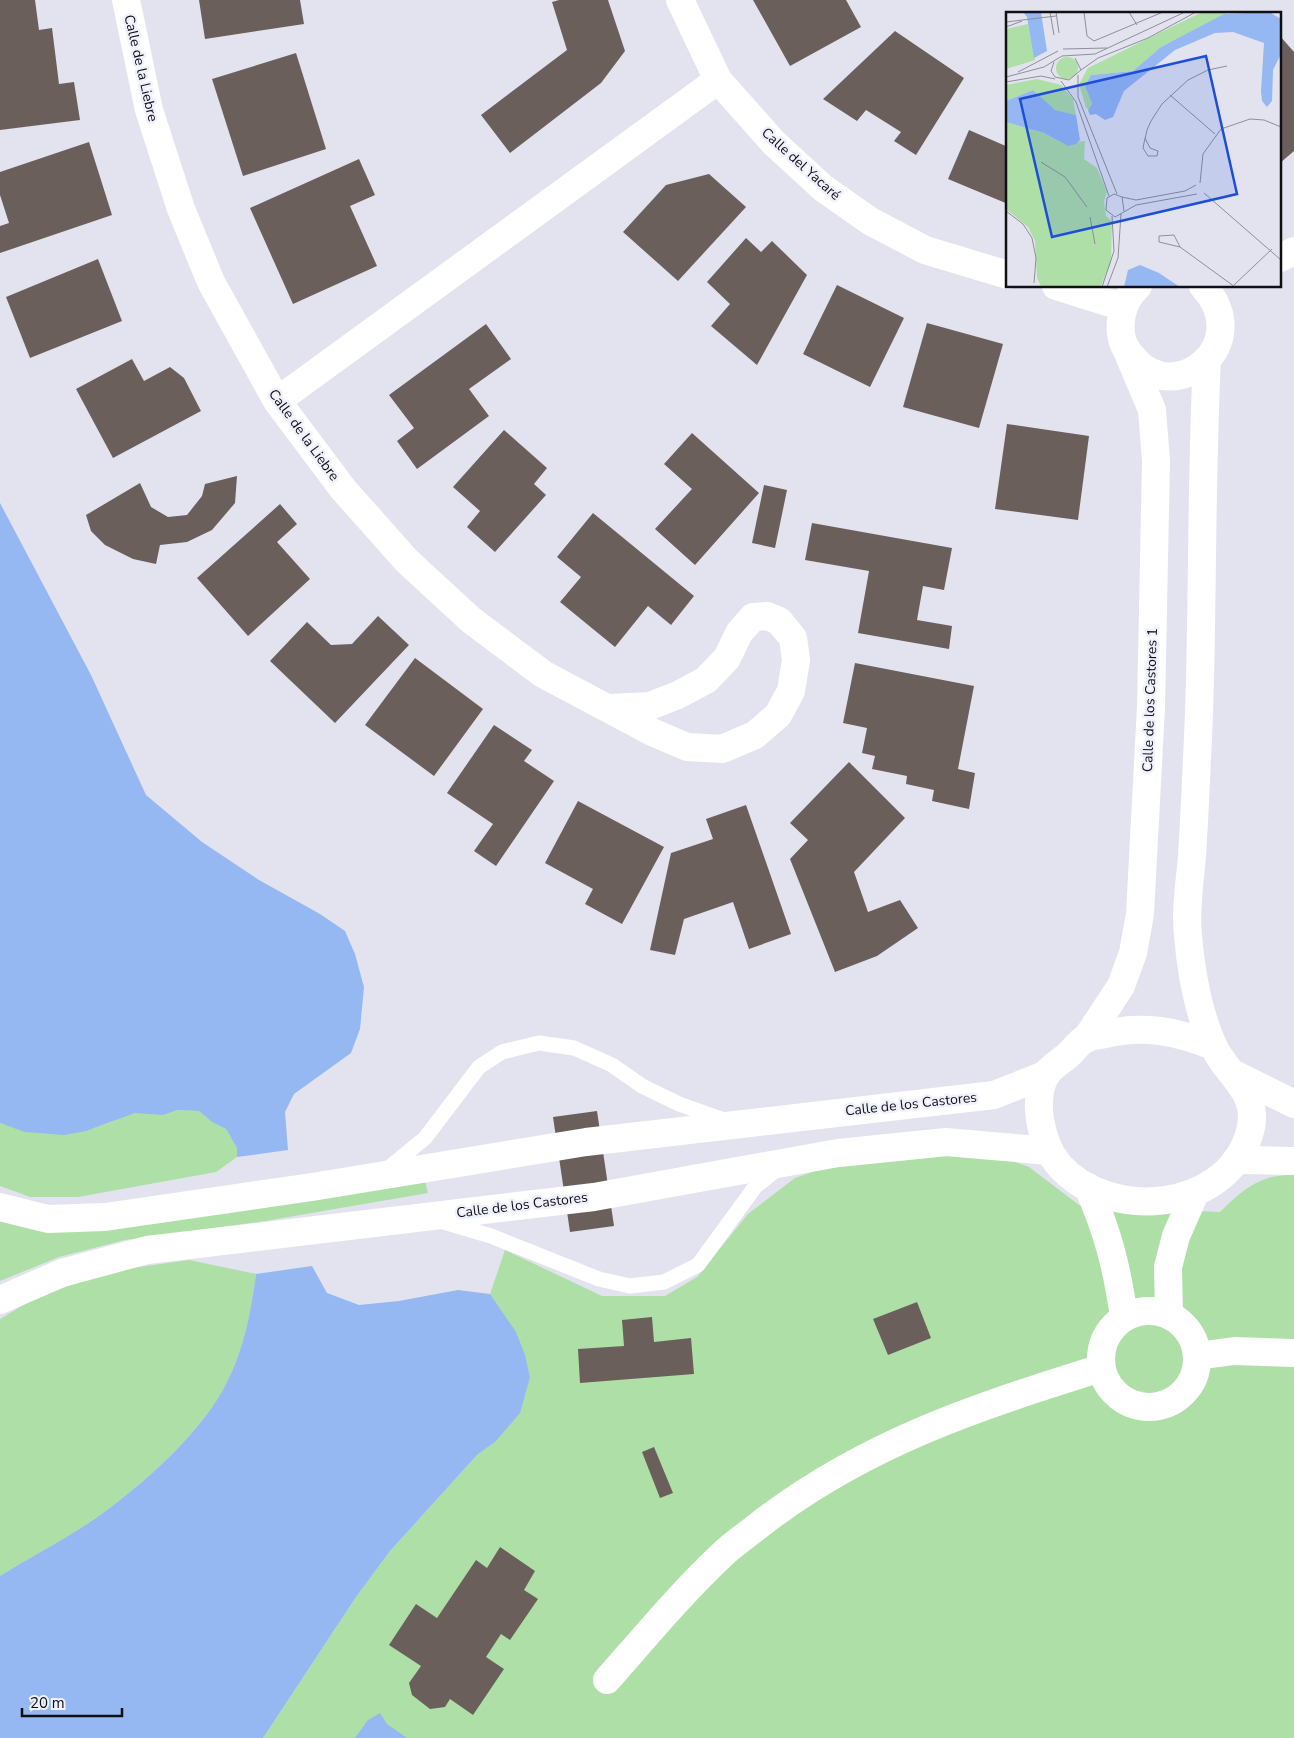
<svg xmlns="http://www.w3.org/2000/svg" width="1294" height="1738" viewBox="0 0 1294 1738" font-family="'Nunito Sans',sans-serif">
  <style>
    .green { fill: #aedfa6 }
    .water { fill: #95b7f2 }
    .building { fill: #6b5f5c }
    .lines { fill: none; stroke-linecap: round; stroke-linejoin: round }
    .lane { stroke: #fff; stroke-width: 15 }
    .street { stroke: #fff; stroke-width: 28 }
    .labels { text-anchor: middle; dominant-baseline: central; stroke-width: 5; stroke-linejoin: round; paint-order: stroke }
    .street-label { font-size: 14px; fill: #101014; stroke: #eff1fc }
    .inset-road { fill: none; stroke: #8e8f97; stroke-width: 1 }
    .view { fill: #1d4ed8; fill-opacity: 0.15; stroke: #1d4ed8; stroke-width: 2.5 }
    .inset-edge { fill: none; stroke: #101014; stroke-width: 2.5 }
  </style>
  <rect width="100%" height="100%" fill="#e2e3ef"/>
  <!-- green -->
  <g class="green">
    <path d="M 177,1110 L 199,1111 L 212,1122 L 226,1129 L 237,1148 L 237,1157 L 216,1172 L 78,1197 L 30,1197 L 0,1186 L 0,1123 C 39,1136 67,1138 106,1124 C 115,1121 125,1114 135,1113 C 151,1110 157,1116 177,1110 Z"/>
    <path d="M 956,1155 L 1007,1159 L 1029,1167 L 1079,1205 L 1220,1212 C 1243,1190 1260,1174 1294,1175 L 1294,1738 L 263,1738 L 356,1597 L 390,1551 L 477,1455 L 495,1442 L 530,1377 C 522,1341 510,1324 490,1294 L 505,1250 L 602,1296 L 665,1296 L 697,1277 L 748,1214 L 795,1178 L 821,1169 Z"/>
    <polygon points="425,1181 428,1193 265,1221 125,1240 59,1257 0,1281 0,1213"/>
    <path d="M 189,1260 L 256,1274 C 251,1311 244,1350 226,1384 C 203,1430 149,1479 107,1510 C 74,1535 35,1554 0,1576 L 0,1319 L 35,1298 L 110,1271 Z"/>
  </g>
  <!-- water -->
  <g class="water">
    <polygon points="0,503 91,675 146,795 202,842 259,880 320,914 345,931 355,954 364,987 360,1029 351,1053 294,1094 285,1112 288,1150 237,1157 237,1148 226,1129 212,1122 199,1111 177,1110 163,1115 135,1113 86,1131 64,1135 25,1132 0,1123"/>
    <path d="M 312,1266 L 327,1293 L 359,1305 L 399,1301 L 458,1290 L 490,1294 L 516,1332 L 525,1355 L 530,1377 L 520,1413 L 495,1442 L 477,1455 L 390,1551 L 356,1597 L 263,1738 L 0,1738 L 0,1576 C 35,1554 74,1535 107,1510 C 149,1479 203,1430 226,1384 C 244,1350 251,1311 256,1274 Z"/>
    <polygon points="380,1713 387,1724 407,1738 355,1738 368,1720"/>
  </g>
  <!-- building -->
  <g class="building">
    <polygon points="0,0 35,0 39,30 52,28 59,84 74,82 80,120 0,130"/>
    <polygon points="199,0 300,0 304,24 205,39"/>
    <polygon points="559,0 608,0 625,51 601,83 510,153 481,115 567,50 552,2"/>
    <polygon points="753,0 846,0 861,27 790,66"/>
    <polygon points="895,31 964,78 916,155 894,141 901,132 866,110 857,121 823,99"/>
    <polygon points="1280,36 1294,52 1294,151 1280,163"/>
    <polygon points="296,53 326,149 243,176 212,79"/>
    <polygon points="969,130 1008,147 1008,204 948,179"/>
    <polygon points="89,142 112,215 0,253 0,226 9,223 0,195 0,172"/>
    <polygon points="359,159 375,195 350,206 377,266 293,304 250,208"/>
    <polygon points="709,174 746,207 678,281 623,232 666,185"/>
    <polygon points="746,238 761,252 772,241 807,275 757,365 711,326 730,304 707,282"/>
    <polygon points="98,259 122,321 30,358 6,297"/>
    <polygon points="837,285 904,318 870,387 803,354"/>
    <polygon points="927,323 1003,344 979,428 903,407"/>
    <polygon points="486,324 511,359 469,389 489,416 417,469 397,441 414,428 389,395"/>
    <polygon points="132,359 144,381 170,367 184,378 201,411 113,458 76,389"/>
    <polygon points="1007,424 1089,436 1078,520 995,509"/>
    <polygon points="504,430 547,468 534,484 546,495 495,552 467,527 480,511 453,487"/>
    <polygon points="692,433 759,493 695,565 655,529 692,489 664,464"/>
    <polygon points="237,476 235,503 212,530 187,542 160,545 156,564 133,559 105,545 91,531 86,515 140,483 151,507 168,517 187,515 202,496 205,484"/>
    <polygon points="764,485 787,490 775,548 752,543"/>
    <polygon points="280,504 297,524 277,542 310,579 248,636 197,578"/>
    <polygon points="593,513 694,596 671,625 648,606 615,647 560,602 581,577 557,557"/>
    <polygon points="812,523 952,548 944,590 923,586 917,620 952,626 949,649 858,633 869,571 805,560"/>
    <polygon points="378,616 409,645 335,723 270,661 307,622 331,645 352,644"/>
    <polygon points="415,658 483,709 434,776 365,725"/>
    <polygon points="855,663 974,686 958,769 975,773 969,809 932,801 934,790 906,784 907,776 872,769 875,756 862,753 867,728 843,723"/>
    <polygon points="494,725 532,750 524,761 554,781 496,866 474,851 493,824 447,793"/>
    <polygon points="849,762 905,818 854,872 868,912 900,900 918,928 877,956 835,972 790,859 808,840 790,823"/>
    <polygon points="578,801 664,847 622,924 585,904 593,889 545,863"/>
    <polygon points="746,805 791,934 749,949 733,902 684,919 675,955 650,950 671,853 713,839 706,819"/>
    <polygon points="597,1111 614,1226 570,1232 553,1117"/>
    <polygon points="917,1302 931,1338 888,1355 873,1319"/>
    <polygon points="652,1317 654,1342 691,1338 694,1374 580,1383 578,1349 624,1346 622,1320"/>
    <polygon points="654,1447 673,1493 660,1498 642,1452"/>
    <polygon points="500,1547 535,1571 524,1590 538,1599 510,1640 501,1634 486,1657 504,1669 473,1715 450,1699 445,1707 430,1709 412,1695 409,1683 421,1666 389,1645 416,1604 437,1618 476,1560 487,1568"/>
  </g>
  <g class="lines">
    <!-- lane -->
    <g class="lane">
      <polyline points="385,1171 425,1138 479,1067 502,1052 539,1043 574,1048 612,1065 642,1086 679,1104 727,1121"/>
      <polyline points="440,1221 491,1236 599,1279 630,1286 664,1282 698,1265 755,1187 780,1167"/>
    </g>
    <!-- street -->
    <g class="street">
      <polyline points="126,0 149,110 181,209 211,282 277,401 343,489 407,561 471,620 543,674 652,732 687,747 722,749 755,735 778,715 791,691 796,660 793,638 779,621 767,616 753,617 739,633 727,658 706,680 678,695 650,706 609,708"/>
      <polyline points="680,0 718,80 774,143 823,188 870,221 925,250 1008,275"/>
      <polyline points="1280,258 1294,251"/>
      <polyline points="1056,286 1123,307"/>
      <path d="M 1138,286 C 1124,299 1119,315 1121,334 C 1122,344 1128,353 1135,360 C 1176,407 1256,344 1203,286"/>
      <path d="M 1207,360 C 1201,478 1203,595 1199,713 C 1197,761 1195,809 1192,856 C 1190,882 1185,909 1188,935 C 1191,972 1197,1008 1212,1043 C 1225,1076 1263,1091 1249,1135 C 1225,1212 1109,1222 1059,1165 C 1041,1144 1031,1098 1047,1073 C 1052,1067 1061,1061 1067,1056 C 1073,1051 1079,1042 1086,1038 C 1091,1036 1100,1035 1105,1034 C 1144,1025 1177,1031 1213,1046"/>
      <polyline points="277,401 718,80"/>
      <polyline points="1086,1039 1121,986 1133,953 1140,914 1151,707 1156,461 1152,410 1128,353"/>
      <polyline points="1236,1075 1294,1104"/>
      <polyline points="1236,1160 1294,1161"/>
      <path d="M 1088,1187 C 1108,1232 1117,1268 1124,1317"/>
      <polyline points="0,1207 48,1219 105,1217 312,1187 586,1142 994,1095 1047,1074"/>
      <polyline points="0,1300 62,1273 147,1250 594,1197 838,1153 946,1142 1049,1151"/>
      <circle cx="1149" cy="1359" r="48"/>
      <polyline points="1169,1315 1168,1267 1176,1236 1195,1193"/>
      <polyline points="1197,1356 1234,1351 1294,1353"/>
      <path d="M 607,1680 C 645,1637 682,1592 725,1552 C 737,1541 751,1532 763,1522 C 868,1442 977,1407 1101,1368"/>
    </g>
  </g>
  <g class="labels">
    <!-- street labels -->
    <g class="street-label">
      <text transform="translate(141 68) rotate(77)">Calle de la Liebre</text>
      <text transform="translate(801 164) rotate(42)">Calle del Yacaré</text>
      <text transform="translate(304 435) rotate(54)">Calle de la Liebre</text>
      <text transform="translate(1150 700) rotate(-88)">Calle de los Castores 1</text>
      <text transform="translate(911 1104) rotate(-6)">Calle de los Castores</text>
      <text transform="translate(522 1205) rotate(-7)">Calle de los Castores</text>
    </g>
  </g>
  <!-- overview -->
  <g transform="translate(1006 12)">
    <rect width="275" height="275" fill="#e2e3ef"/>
    <path d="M 196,0 L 223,0 L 155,35 L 127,59 L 85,63 L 79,74 L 86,92 L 83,97 L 80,96 L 73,72 L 82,56 ZM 22,12 L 29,48 L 0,57 L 0,17 ZM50 56a11 11 0 1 1 22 0a11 11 0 1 1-22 0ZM 31,67 L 55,73 L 67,87 L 70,103 L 48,98 L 27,78 L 0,89 L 0,73 ZM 0,110 L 38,121 L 58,132 L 79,129 L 78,147 L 91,156 L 101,180 L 98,189 L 100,204 L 106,209 L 105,251 L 94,275 L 35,274 L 31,266 L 29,229 L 22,215 L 0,197 Z" fill="#aedfa6"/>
    <path d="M 17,0 L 35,0 L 41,39 L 28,46 L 21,5 ZM 263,0 L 275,7 L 275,42 L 267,58 L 266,89 L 261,95 L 256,89 L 255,79 L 258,31 L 227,20 L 209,21 L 169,38 L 118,79 L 107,105 L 99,108 L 90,102 L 84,103 L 82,98 L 86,92 L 79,74 L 85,63 L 127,59 L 155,35 L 218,2 ZM 27,78 L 49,98 L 70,103 L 74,128 L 70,132 L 62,134 L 38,121 L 0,110 L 0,89 ZM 134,253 L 153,261 L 174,275 L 118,275 L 122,258 Z" fill="#95b7f2"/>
    <path class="inset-road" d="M 44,0 L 48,23M 50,0 L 53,21M 78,0 L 81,24 L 88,29 L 157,0M 123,0 L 131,13M 0,10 L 50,4M 0,15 L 16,9M 57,37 L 101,36M 48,50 L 45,59 L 49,65 L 63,68 L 75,58 L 69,46M 75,58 L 92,46 L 142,26 L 190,0M 12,60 L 52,39M 72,63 L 72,85 L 111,182M 0,65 L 38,55 L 56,44 L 89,42 L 179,0M 55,69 L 70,90 L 103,184M 0,70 L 35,64 L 49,67M 164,83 L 209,122M 139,126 L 144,136 L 152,139 L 151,144 L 142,144 L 137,136 L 138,131 L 141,118 L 145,109 L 156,92 L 182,68 L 202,58 L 221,54M 35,150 L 59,165 L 81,195M 194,171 L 197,142 L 215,117 L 244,107 L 258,108 L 275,115M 198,181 L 275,248M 116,185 L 130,188 L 179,179 L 190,173M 0,199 L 17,212 L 26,226 L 30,246 L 28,271M 118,199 L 116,185 L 108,182 L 101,186 L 100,198 L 109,205 L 130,193 L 191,182M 84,205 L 89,232M 174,235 L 168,223 L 153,224 L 153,230 L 174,235 L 229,275M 228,273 L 266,237M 96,275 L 108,239 L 106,204M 101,275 L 112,246 L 115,202"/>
    <path class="view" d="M 200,44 L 231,182 L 46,225 L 14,87 Z"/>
    <rect width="275" height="275" class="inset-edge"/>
  </g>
  <!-- scale -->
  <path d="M22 1708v8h100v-8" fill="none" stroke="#101014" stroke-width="2.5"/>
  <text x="30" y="1708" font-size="15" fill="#101014" stroke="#eff1fc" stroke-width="4" paint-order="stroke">20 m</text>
</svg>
